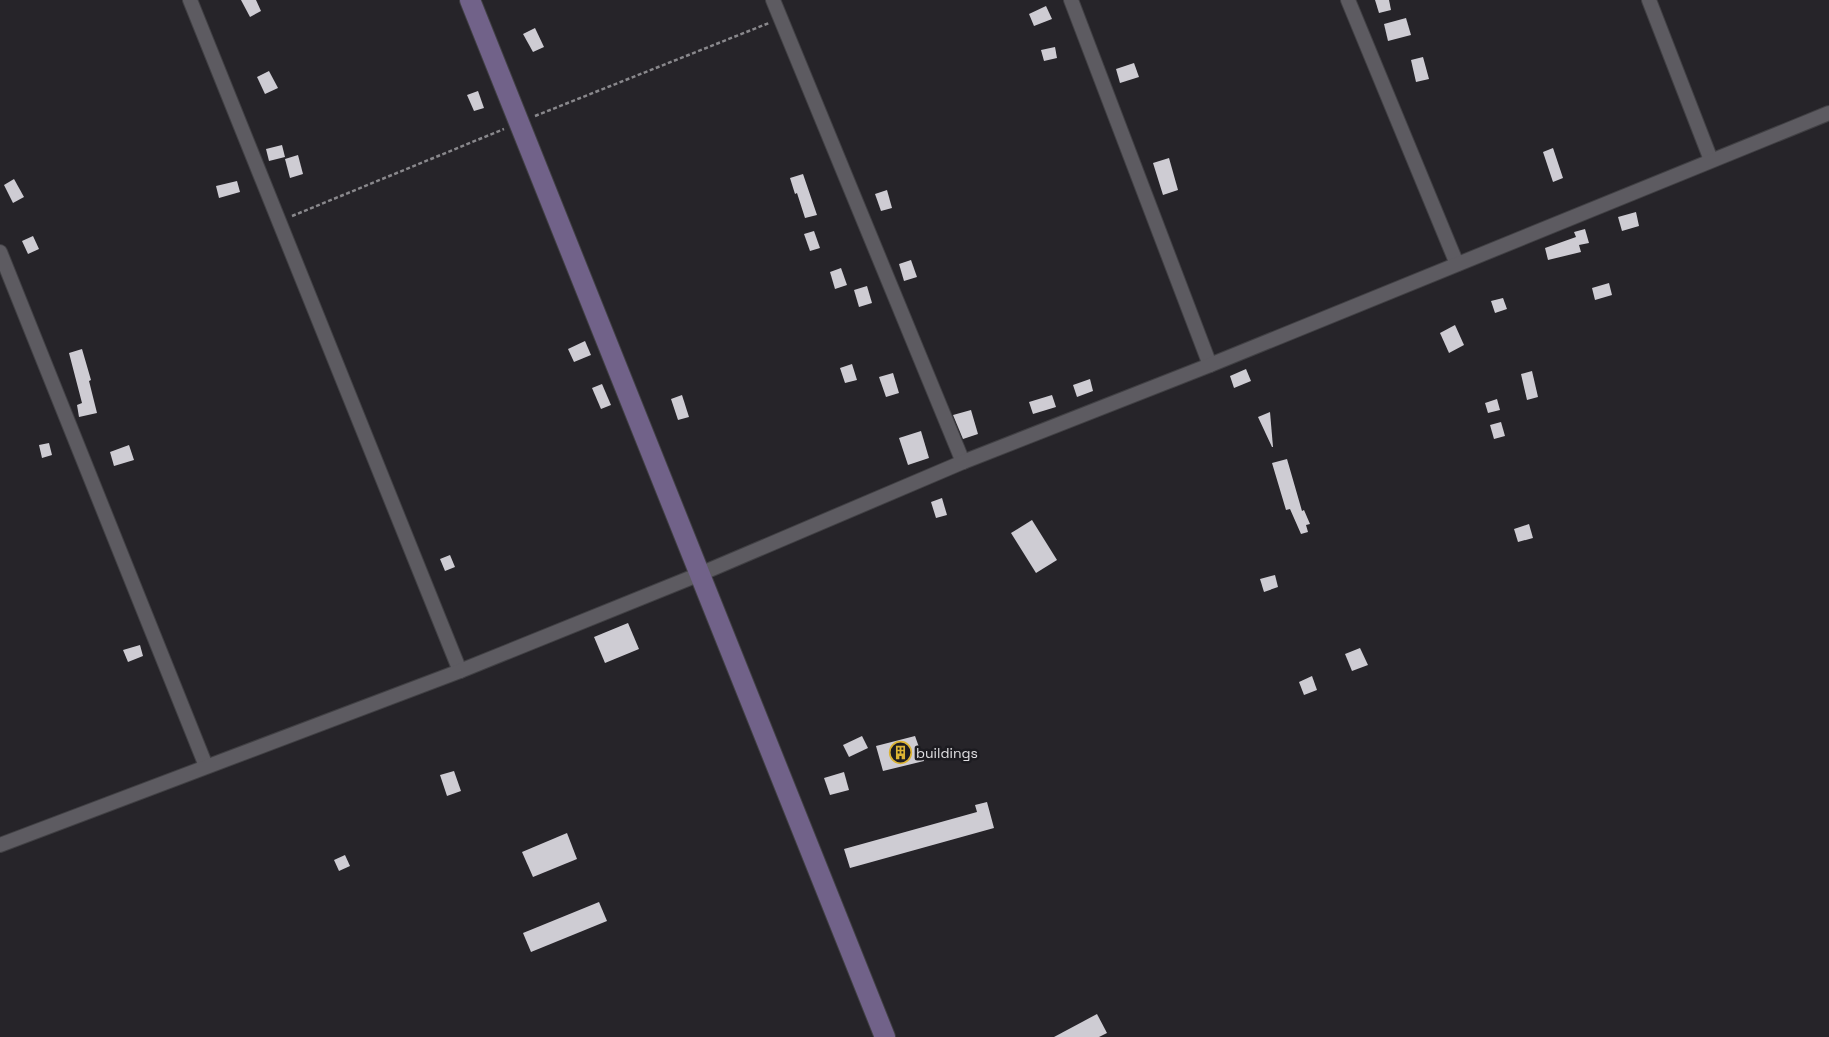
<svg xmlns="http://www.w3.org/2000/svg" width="1829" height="1037" viewBox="0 0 1829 1037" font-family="'Space Grotesk',sans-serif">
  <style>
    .building { fill: #ceccd3 }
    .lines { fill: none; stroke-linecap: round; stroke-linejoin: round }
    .street-casing { stroke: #414044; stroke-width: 16 }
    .secondary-casing { stroke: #414044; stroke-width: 22 }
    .path { stroke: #89888c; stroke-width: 2.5; stroke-dasharray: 4 2.5; stroke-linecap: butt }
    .street { stroke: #5d5b61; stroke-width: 14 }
    .secondary { stroke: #716289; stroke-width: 20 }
    .labels { text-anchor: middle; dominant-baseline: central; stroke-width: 5; stroke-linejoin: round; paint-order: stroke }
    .poi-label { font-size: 14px; fill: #e1e0e3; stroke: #1c1b20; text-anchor: start }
  </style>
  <rect width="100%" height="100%" fill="#262429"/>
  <!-- building -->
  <g class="building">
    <polygon points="241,0 256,0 261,11 250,17"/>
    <polygon points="1375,0 1389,0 1391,10 1379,13"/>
    <polygon points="1046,6 1052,19 1034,26 1029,14"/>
    <polygon points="1406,18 1411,35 1388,41 1384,24"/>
    <polygon points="535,28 544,47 533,52 523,34"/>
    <polygon points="1055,47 1057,58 1044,61 1041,50"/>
    <polygon points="1423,57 1429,79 1416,82 1411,60"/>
    <polygon points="1134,63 1139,77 1120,83 1116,69"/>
    <polygon points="269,71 278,88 265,94 257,77"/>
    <polygon points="478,91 484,108 474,111 467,95"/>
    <polygon points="282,145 285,157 269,161 266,149"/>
    <polygon points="1553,148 1563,178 1553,182 1543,152"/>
    <polygon points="298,155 303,174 290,178 285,159"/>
    <polygon points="1169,158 1178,190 1163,195 1153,163"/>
    <polygon points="803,174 817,215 805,218 797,193 795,194 790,178"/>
    <polygon points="14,179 24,197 13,203 4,185"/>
    <polygon points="237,181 240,192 219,198 216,186"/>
    <polygon points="887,190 892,208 881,211 875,194"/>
    <polygon points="1636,212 1639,226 1622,231 1618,217"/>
    <polygon points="1585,229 1589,243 1579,245 1581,252 1548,260 1545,248 1576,237 1574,232"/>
    <polygon points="814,231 820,248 810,251 804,234"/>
    <polygon points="33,236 39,249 28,254 22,241"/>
    <polygon points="911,260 917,277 904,281 899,264"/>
    <polygon points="841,268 847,285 835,289 830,272"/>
    <polygon points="1609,283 1612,295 1595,300 1592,288"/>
    <polygon points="867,286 872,303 859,307 854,290"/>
    <polygon points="1503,298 1507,309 1495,313 1491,301"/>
    <polygon points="1455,325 1464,345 1449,353 1440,333"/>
    <polygon points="585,341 591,355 574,362 568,349"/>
    <polygon points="82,349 91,380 89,381 97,413 79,417 77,405 82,403 69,353"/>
    <polygon points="852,364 857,380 845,383 840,368"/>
    <polygon points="1246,369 1251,381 1234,388 1230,376"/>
    <polygon points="1532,371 1538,397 1527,400 1521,374"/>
    <polygon points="893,373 899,393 886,397 879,377"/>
    <polygon points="1090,379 1093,391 1077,397 1073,385"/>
    <polygon points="602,384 611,405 601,409 592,388"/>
    <polygon points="682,395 689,417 678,420 671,399"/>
    <polygon points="1052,395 1056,407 1033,414 1029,402"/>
    <polygon points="1497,399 1500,410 1488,413 1485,403"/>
    <polygon points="971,410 978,434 963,439 953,415"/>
    <polygon points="1270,412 1273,447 1272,447 1258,417"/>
    <polygon points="1501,422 1505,436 1494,439 1490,425"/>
    <polygon points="921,431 929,458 908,465 899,438"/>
    <polygon points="49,443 52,455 42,458 39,445"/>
    <polygon points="129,445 134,460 114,466 110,452"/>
    <polygon points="1287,459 1302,511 1304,510 1310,524 1306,525 1308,532 1301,534 1290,509 1286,510 1272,463"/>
    <polygon points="942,498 947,515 936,518 931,502"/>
    <polygon points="1032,520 1057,560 1036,573 1011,533"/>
    <polygon points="1529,524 1533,538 1518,542 1514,529"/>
    <polygon points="450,555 455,567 445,571 440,559"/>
    <polygon points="1275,575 1278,587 1264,592 1260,579"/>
    <polygon points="628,623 639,649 605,663 594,637"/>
    <polygon points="140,645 143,656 128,662 123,650"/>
    <polygon points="1360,648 1368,665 1352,671 1345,654"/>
    <polygon points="1312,676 1317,690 1304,695 1299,682"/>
    <polygon points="862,736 868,748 849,757 843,745"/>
    <polygon points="915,736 924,761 883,771 876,746"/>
    <polygon points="454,771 461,791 447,796 440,775"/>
    <polygon points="844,772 849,790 830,795 824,778"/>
    <polygon points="987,802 994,828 850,868 844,849 977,812 975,805"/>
    <polygon points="567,833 577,859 533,877 522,852"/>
    <polygon points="345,855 350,866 339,871 334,860"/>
    <polygon points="599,902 607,921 531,952 523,933"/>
    <polygon points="1097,1014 1107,1033 1099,1037 1054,1037"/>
  </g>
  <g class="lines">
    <defs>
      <g id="street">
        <polyline points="190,0 460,671"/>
        <polyline points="773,0 963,462"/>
        <polyline points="1071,0 1210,365"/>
        <polyline points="1348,0 1457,264"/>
        <polyline points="1649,0 1711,160"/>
        <polyline points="0,252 206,766"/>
        <polyline points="0,845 460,671 700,574 963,462 1210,365 1829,113"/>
      </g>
      <polyline id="secondary" points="470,0 885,1037"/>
    </defs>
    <!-- street casing -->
    <use href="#street" class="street-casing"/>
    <!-- secondary casing -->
    <use href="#secondary" class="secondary-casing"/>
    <!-- path -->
    <g class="path">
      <polyline points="535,116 769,23"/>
      <polyline points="292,216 504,129"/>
    </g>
    <!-- street -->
    <use href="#street" class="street"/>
    <!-- secondary -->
    <use href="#secondary" class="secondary"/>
  </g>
  <!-- icons -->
  <defs>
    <symbol id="building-ring" viewBox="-11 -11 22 22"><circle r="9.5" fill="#1c1b20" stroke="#dbb333" stroke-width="1.5"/><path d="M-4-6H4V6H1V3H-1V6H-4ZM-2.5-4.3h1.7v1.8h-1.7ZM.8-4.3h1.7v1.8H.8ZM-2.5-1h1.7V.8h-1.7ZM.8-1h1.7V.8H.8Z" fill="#dbb333"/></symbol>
  </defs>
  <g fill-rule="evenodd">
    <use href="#building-ring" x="888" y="740" width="25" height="25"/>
  </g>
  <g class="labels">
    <!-- poi labels -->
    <g class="poi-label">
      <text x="916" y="753">buildings</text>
    </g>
  </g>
</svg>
